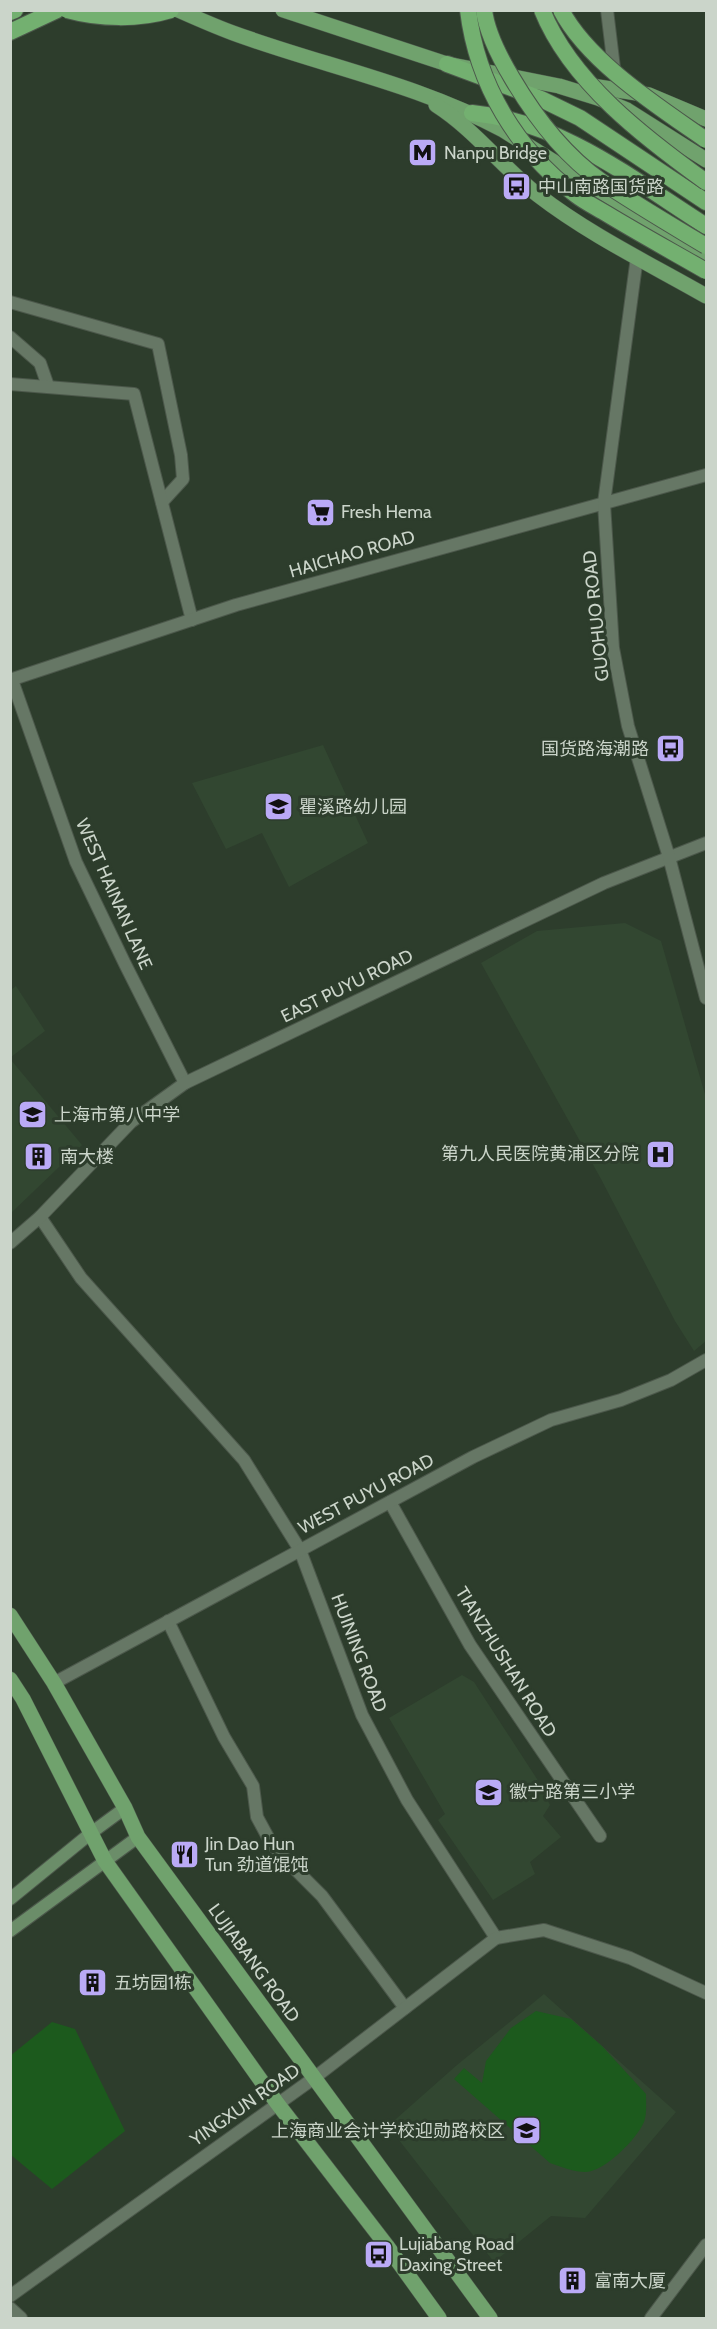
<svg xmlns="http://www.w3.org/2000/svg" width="717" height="2329" viewBox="0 0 717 2329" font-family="Cabin,'Noto Sans SC',sans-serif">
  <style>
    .built { fill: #324731 }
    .green { fill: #1c5a1d }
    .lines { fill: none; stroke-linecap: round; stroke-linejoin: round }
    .minor-casing { stroke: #4c584b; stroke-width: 14 }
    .tertiary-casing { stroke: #4c584b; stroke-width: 14 }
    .secondary-casing { stroke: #4c584b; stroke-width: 14 }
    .primary-casing { stroke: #4c584b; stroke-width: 16 }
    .trunk-casing { stroke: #4c584b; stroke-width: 18 }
    .minor { stroke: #667765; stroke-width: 12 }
    .tertiary { stroke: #667765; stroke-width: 12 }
    .secondary { stroke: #6b8d69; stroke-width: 12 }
    .primary { stroke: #70a26d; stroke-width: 15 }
    .trunk { stroke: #73b070; stroke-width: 16 }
    .trunk-bridge-casing { stroke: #4c584b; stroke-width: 18; stroke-linecap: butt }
    .trunk-bridge { stroke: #73b070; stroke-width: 16 }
    .labels { text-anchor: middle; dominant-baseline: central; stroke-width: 6; stroke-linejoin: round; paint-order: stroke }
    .poi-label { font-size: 18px; fill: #cbd5ca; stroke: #2d3d2c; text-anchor: start }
    .street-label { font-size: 18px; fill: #cbd5ca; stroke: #2d3d2c }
  </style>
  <rect width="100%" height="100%" fill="#2d3d2c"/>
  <!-- built -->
  <g class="built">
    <polygon points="323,745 368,843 289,887 262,833 226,849 192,783"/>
    <polygon points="625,923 661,941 706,1098 706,1341 694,1351 675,1321 601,1179 481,963 537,931"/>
    <polygon points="16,986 45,1031 11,1057 11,990"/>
    <polygon points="11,1060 82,1145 11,1213 10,1213"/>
    <polygon points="462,1675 474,1682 537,1779 550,1805 543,1816 561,1837 530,1862 535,1874 493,1900 438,1820 445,1814 389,1718"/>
    <polygon points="544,1994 676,2112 585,2218 551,2216 494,2262 388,2126 457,2065"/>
  </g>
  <!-- green -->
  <g class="green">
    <path d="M 536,2011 L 571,2019 L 602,2046 L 646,2094 C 646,2102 647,2115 644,2122 C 637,2139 605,2171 586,2172 C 574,2172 561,2167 550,2163 L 454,2079 L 464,2068 L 482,2083 L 486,2061 L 511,2028 Z"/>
    <polygon points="52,2022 75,2029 125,2131 52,2189 11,2155 10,2056"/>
  </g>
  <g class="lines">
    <defs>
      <g id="minor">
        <polyline points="607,10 615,76"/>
        <polyline points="10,302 158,344 181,455 183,479 162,502"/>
        <polyline points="10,337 40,363 48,386"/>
        <polyline points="10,384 134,394 192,620"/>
        <polyline points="10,680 236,605 706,475"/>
        <polyline points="12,680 76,862 125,964 185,1083"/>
        <polyline points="40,1217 81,1278 244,1460 300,1550 362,1715 407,1800 496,1938 544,1930 630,1958 706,1993"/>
        <polyline points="10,1243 40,1217 131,1122 185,1083 604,883 706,843"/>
        <polyline points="390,1502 470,1645 600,1836"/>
        <polyline points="168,1621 224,1737 253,1786 257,1817 270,1841 285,1859 322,1896 405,2008"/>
        <polyline points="54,1683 473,1457 551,1420 621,1400 671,1380 706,1360"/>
        <polyline points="10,2296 314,2078 496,1938"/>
        <polyline points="10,2308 21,2318"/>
      </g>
      <g id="tertiary">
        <polyline points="637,257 604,503 613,648 628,726 669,857 706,998"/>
        <polyline points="651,2318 706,2245"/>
      </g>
      <g id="secondary">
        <polyline points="10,1899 91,1833 125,1808"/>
        <polyline points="10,1931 138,1837"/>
      </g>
      <g id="primary">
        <path d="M 178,10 C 196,18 214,26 233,33 C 323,66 418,84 503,130 L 706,257"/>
        <polyline points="283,10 447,64 559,86 598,98 627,110 706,160"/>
        <polyline points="586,85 649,95 706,119"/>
        <path d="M 436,105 C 475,130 502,167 538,195 C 590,235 650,264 706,296"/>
        <polyline points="10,1615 54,1683 125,1808 138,1837 490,2318"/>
        <polyline points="10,1679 23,1699 105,1861 277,2103 387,2246 439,2318"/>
      </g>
      <g id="trunk">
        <polyline points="10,12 15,10"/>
        <polyline points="10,32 57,10"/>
        <polyline points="447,64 541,99 580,118 706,202"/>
        <path d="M 472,113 C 562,122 632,179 706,226"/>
      </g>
    </defs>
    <!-- minor casing -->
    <use href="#minor" class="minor-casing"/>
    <!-- tertiary casing -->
    <use href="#tertiary" class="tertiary-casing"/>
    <!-- secondary casing -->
    <use href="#secondary" class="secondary-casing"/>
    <!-- primary casing -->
    <use href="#primary" class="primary-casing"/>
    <!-- trunk casing -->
    <use href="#trunk" class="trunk-casing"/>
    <!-- minor -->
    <use href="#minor" class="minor"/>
    <!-- tertiary -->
    <use href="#tertiary" class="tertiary"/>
    <!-- secondary -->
    <use href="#secondary" class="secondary"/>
    <!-- primary -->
    <use href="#primary" class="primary"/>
    <!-- trunk -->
    <use href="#trunk" class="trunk"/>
    <defs>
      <g id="trunk-bridge">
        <path d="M 67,10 C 100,19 138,20 171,10"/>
        <path d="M 468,10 C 477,85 517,150 576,195 C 585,202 597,208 607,214 C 640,234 673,252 706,271"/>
        <path d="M 484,10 C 487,34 500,58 512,78 C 535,117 564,155 601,181 C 635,204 671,225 706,246"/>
        <path d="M 542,10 C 571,82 645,138 706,182"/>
        <path d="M 561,10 C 588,62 659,107 706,140"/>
      </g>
    </defs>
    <!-- trunk-bridge casing -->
    <use href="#trunk-bridge" class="trunk-bridge-casing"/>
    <!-- trunk-bridge -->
    <use href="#trunk-bridge" class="trunk-bridge"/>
  </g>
  <!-- icons -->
  <defs>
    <symbol id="metro-square" viewBox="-11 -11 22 22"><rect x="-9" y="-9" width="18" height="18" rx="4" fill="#baaaf6" stroke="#2d3d2c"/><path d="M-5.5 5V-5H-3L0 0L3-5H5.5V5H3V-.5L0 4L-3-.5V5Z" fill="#111"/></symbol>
    <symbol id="bus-square" viewBox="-11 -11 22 22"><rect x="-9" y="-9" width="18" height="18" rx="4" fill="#baaaf6" stroke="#2d3d2c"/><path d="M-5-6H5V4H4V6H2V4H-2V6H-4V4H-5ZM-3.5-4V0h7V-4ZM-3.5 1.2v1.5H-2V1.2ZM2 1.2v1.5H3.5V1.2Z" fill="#111"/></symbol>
    <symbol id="supermarket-square" viewBox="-11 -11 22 22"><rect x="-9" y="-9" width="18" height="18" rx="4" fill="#baaaf6" stroke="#2d3d2c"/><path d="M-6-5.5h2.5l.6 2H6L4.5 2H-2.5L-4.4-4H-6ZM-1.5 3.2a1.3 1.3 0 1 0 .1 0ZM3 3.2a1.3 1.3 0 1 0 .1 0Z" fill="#111"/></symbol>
    <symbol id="school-square" viewBox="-11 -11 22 22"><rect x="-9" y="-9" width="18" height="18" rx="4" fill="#baaaf6" stroke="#2d3d2c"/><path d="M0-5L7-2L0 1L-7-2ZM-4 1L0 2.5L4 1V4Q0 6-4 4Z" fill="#111"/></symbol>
    <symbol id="hospital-square" viewBox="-11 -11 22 22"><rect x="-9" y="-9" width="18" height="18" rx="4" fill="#baaaf6" stroke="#2d3d2c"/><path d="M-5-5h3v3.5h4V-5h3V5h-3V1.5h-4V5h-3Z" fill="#111"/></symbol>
    <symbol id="building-square" viewBox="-11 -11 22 22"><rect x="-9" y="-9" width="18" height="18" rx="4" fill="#baaaf6" stroke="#2d3d2c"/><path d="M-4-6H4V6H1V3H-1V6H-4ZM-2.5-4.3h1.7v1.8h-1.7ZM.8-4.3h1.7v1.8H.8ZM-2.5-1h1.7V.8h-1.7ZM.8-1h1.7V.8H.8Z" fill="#111"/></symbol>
    <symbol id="restaurant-square" viewBox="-11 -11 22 22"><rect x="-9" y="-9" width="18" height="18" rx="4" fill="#baaaf6" stroke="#2d3d2c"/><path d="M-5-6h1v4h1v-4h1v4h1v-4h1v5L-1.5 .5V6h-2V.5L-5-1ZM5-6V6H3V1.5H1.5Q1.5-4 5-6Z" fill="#111"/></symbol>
  </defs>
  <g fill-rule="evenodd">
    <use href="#metro-square" x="406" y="136" width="33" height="33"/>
    <use href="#bus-square" x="500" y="170" width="33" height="33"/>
    <use href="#supermarket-square" x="304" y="496" width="33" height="33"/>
    <use href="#bus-square" x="654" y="732" width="33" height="33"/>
    <use href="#school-square" x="262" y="790" width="33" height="33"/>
    <use href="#school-square" x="16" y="1098" width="33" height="33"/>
    <use href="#hospital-square" x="644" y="1138" width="33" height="33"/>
    <use href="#building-square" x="22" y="1140" width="33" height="33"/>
    <use href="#school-square" x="472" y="1776" width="33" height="33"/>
    <use href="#restaurant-square" x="168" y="1838" width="33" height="33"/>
    <use href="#building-square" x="76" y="1966" width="33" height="33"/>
    <use href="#school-square" x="510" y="2114" width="33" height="33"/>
    <use href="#bus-square" x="362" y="2238" width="33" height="33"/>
    <use href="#building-square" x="556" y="2264" width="33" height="33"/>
  </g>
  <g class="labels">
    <!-- poi labels -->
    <g class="poi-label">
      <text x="444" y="153">Nanpu Bridge</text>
      <text x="538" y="187">中山南路国货路</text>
      <text x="341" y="512">Fresh Hema</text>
      <text x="649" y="749" text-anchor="end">国货路海潮路</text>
      <text x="299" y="807">瞿溪路幼儿园</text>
      <text x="54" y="1115">上海市第八中学</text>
      <text x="639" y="1154" text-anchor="end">第九人民医院黄浦区分院</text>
      <text x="60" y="1157">南大楼</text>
      <text x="509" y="1792">徽宁路第三小学</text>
      <text x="205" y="1844">Jin Dao Hun<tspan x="205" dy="21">Tun 劲道馄饨</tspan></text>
      <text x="114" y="1983">五坊园1栋</text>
      <text x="505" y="2131" text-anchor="end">上海商业会计学校迎勋路校区</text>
      <text x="399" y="2244">Lujiabang Road<tspan x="399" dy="21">Daxing Street</tspan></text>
      <text x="594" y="2281">富南大厦</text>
    </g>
    <!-- street labels -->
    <g class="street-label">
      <text transform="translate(352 554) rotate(-16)">HAICHAO ROAD</text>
      <text transform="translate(596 616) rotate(-96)">GUOHUO ROAD</text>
      <text transform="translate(114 894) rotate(66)">WEST HAINAN LANE</text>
      <text transform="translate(347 986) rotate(-26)">EAST PUYU ROAD</text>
      <text transform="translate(366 1494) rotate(-28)">WEST PUYU ROAD</text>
      <text transform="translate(359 1653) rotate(69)">HUINING ROAD</text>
      <text transform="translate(506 1662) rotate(58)">TIANZHUSHAN ROAD</text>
      <text transform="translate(254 1963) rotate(54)">LUJIABANG ROAD</text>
      <text transform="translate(245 2105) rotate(-35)">YINGXUN ROAD</text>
    </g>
  </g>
  <!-- border -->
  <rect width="717" height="2329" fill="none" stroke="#cbd5ca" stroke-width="24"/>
</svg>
